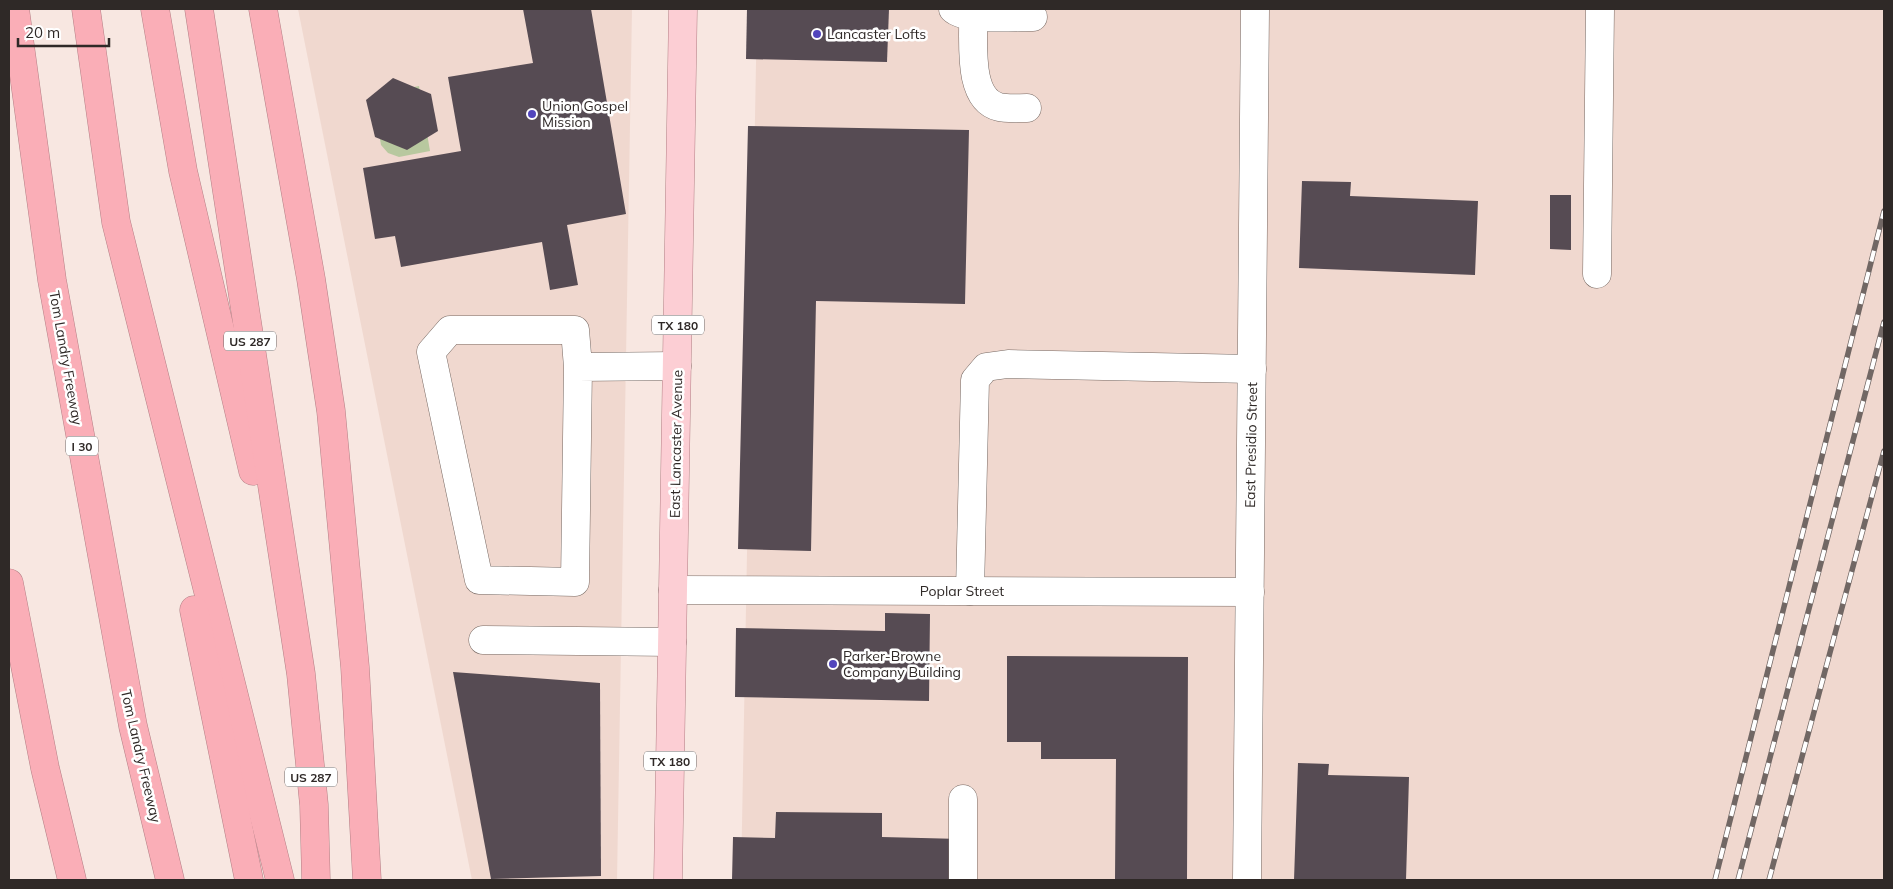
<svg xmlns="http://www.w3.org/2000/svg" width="1893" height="889" viewBox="0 0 1893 889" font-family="Mulish,sans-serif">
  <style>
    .built { fill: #f0d8cf }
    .green { fill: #b8c89f }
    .building { fill: #564b53 }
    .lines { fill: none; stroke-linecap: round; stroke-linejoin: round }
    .minor-casing { stroke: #766862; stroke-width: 29 }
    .major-casing { stroke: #b37f85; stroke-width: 29 }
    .highway-casing { stroke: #b37f85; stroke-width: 29 }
    .minor { stroke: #fff; stroke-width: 28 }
    .major { stroke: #fcced4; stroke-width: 28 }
    .highway { stroke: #faaeb7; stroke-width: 28 }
    .rail-casing { stroke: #716764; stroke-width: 5.5 }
    .rail { stroke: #fff; stroke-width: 4; stroke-dasharray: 11; stroke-linecap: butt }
    .poi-dot { fill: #5245bc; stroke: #fff; stroke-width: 2 }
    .labels { text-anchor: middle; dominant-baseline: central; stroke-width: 5; stroke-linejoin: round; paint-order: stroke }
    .shield { fill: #fff; stroke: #6d6968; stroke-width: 1 }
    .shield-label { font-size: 12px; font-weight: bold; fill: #2f2927 }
    .poi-label { font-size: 14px; fill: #2f2927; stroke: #fff; text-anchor: start }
    .street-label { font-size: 14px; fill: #2f2927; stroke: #fff }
  </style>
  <rect width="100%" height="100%" fill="#f8e7e1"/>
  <!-- built -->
  <g class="built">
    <polygon points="298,9 632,9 617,880 472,880"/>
    <polygon points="757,9 1884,9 1884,880 741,880"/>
  </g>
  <!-- green -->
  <polygon class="green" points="419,86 430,151 399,157 388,153 381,145 375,110 385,93"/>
  <!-- building -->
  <g class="building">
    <polygon points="523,9 591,9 626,214 567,225 578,285 550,290 542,242 401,267 395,236 375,239 363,168 461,151 448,77 533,63"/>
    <polygon points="747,9 889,9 887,62 746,59"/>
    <polygon points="393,78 431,94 438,131 407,150 375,137 366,100"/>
    <polygon points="748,126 969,130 965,304 816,301 811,551 738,549"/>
    <polygon points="1302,181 1351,182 1350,196 1478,201 1475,275 1299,268"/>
    <polygon points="1550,195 1571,195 1571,250 1550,249"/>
    <polygon points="885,613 930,614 929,701 735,697 736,628 885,631"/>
    <polygon points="1007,656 1188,657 1187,880 1115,880 1116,759 1041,759 1041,742 1007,742"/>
    <polygon points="453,672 600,683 601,876 491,879"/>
    <polygon points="1298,763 1329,764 1328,775 1409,777 1406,880 1294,880"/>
    <polygon points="776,812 882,813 882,837 961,839 960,880 732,880 733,837 775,838"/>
  </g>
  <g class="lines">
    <defs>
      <g id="minor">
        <path d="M 953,9 C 965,21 1015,17 1033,17"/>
        <path d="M 973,16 C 974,42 967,99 999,107 C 1007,109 1018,108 1027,108"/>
        <polyline points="1597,274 1600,9"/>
        <polyline points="578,367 575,330 450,330 431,352 479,580 575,582 578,367 677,366"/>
        <polyline points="673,590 1250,592"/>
        <polyline points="970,591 975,380 986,367 1008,364 1252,369"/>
        <polyline points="483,640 672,642"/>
        <polyline points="963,880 963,799"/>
        <polyline points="1247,880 1255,9"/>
      </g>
      <polyline id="major" points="668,880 683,9"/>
      <g id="highway">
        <polyline points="15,9 52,280 133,726 170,880"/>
        <polyline points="86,9 116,222 280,880"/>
        <polyline points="155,9 183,171 253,471"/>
        <polyline points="199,9 301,674 314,805 316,880"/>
        <polyline points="263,9 311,279 331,411 355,667 367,880"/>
        <polyline points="9,583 45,768 72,880"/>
        <polyline points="194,610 249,880"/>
      </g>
    </defs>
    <!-- minor casing -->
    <use href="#minor" class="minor-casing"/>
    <!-- major casing -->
    <use href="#major" class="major-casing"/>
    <!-- highway casing -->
    <use href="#highway" class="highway-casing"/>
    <!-- minor -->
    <use href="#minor" class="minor"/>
    <!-- major -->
    <use href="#major" class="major"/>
    <!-- highway -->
    <use href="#highway" class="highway"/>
    <defs>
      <g id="rail">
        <polyline points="1715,880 1884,211"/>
        <polyline points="1738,880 1884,322"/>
        <polyline points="1769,880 1884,451"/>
      </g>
    </defs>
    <!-- rail casing -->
    <use href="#rail" class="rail-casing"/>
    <!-- rail -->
    <use href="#rail" class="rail"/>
  </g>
  <!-- markers -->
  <g class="poi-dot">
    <circle cx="817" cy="34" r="5"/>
    <circle cx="532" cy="114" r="5"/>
    <circle cx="833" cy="664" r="5"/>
  </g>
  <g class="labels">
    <!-- shield labels -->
    <g class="shield">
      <rect x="652" y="315.5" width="52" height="19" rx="4"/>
      <rect x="224" y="331.5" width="52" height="19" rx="4"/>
      <rect x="66" y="436.5" width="32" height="19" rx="4"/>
      <rect x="644" y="751.5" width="52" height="19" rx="4"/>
      <rect x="285" y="767.5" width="52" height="19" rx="4"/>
    </g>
    <g class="shield-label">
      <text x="678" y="325">TX 180</text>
      <text x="250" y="341">US 287</text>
      <text x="82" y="446">I 30</text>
      <text x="670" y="761">TX 180</text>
      <text x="311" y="777">US 287</text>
    </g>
    <!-- poi labels -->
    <g class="poi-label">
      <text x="827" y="34">Lancaster Lofts</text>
      <text x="542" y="106">Union Gospel<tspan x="542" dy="16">Mission</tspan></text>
      <text x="843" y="656">Parker-Browne<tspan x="843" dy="16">Company Building</tspan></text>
    </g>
    <!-- street labels -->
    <g class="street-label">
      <text transform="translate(66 358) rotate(80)">Tom Landry Freeway</text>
      <text transform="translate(676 444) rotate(-89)">East Lancaster Avenue</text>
      <text transform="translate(1251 445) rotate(-89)">East Presidio Street</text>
      <text x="962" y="591">Poplar Street</text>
      <text transform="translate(141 756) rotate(77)">Tom Landry Freeway</text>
    </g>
  </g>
  <!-- border -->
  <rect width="1893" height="889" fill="none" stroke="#2f2927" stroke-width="20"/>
  <!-- scale -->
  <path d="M18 38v8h91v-8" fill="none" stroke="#2f2927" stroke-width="2.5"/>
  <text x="25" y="38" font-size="15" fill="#2f2927" stroke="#ffffff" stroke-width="4" paint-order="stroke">20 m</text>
</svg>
